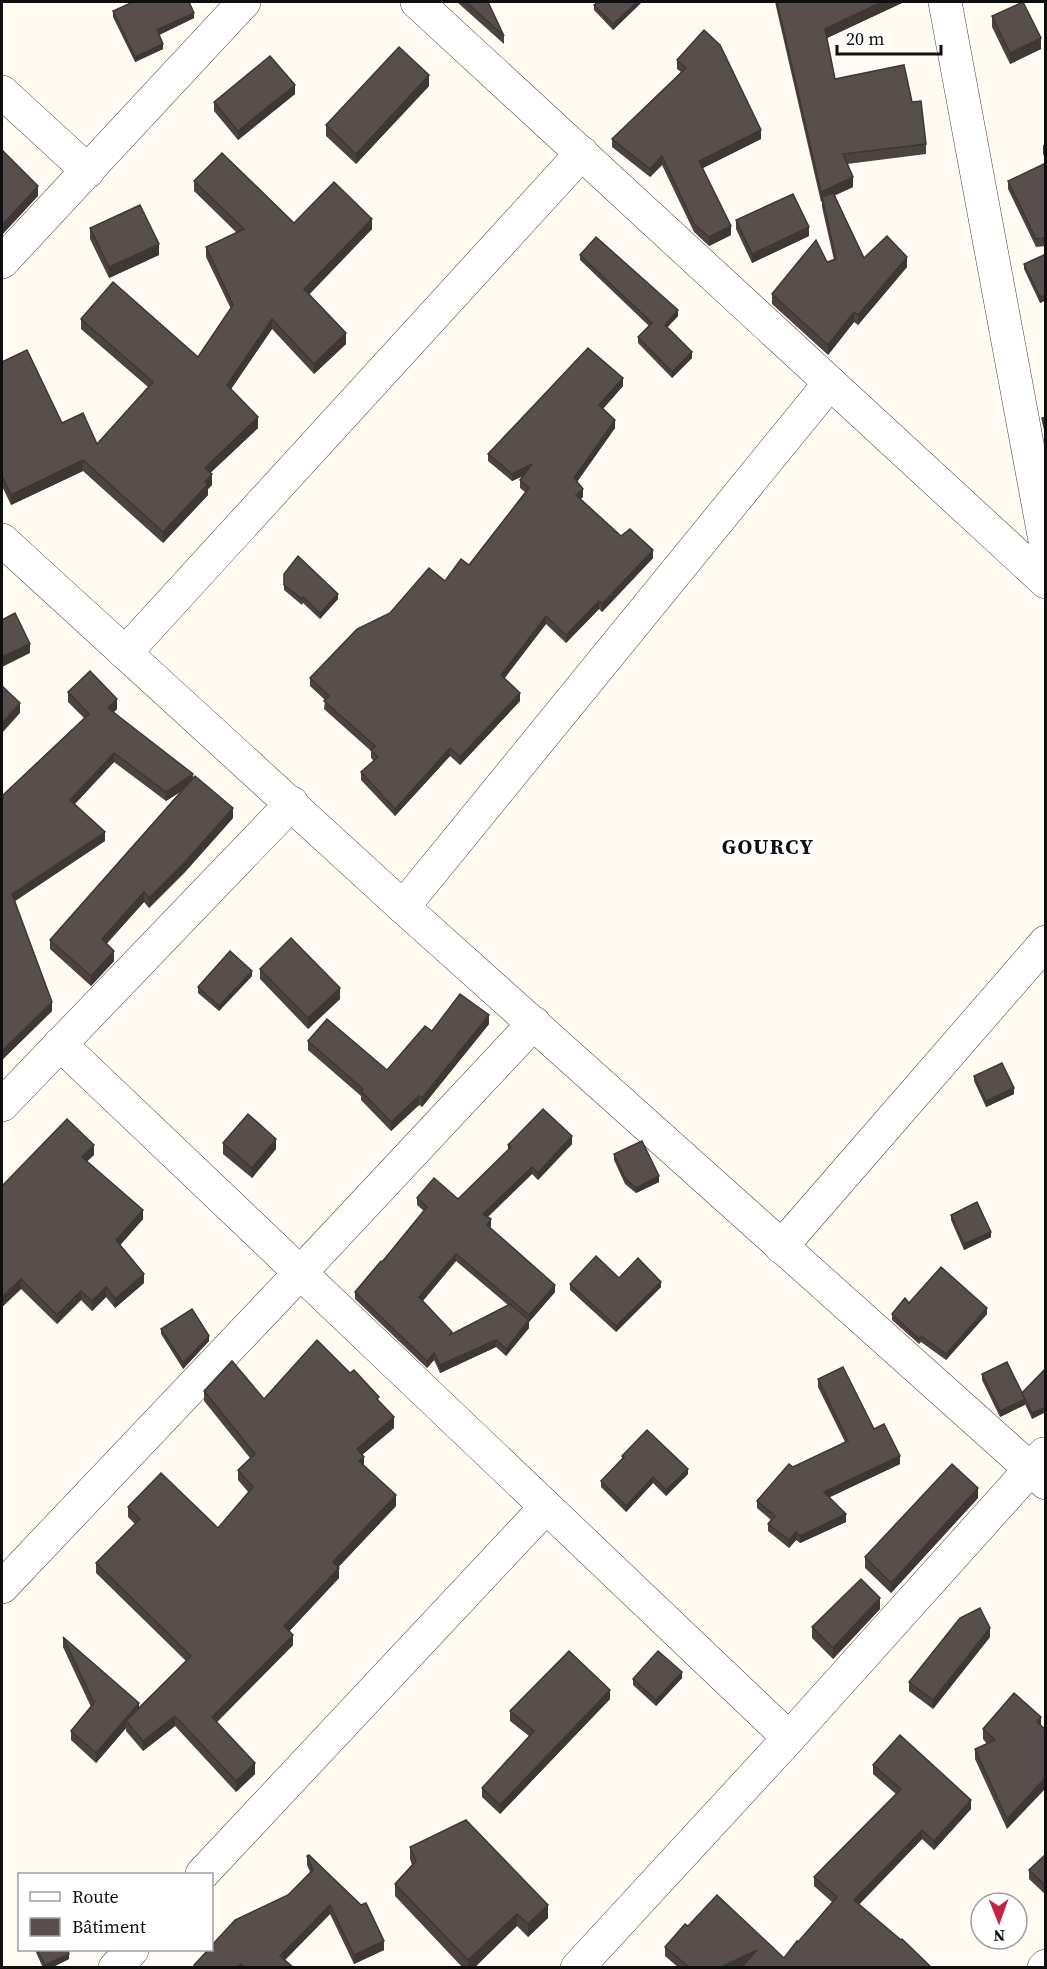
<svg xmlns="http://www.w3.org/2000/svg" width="1047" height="1969" viewBox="0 0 1047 1969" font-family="'Source Serif 4',serif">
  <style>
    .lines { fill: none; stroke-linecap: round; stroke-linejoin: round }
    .minor-casing { stroke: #424242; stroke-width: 34 }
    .minor { stroke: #fff; stroke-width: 33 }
    .wall { fill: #4c4340; fill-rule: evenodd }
    .shaded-wall { fill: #3e3734 }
    .building { fill: #584e4b; stroke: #3e3734; stroke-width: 1.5 }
    .labels { text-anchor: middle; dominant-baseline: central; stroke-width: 6; stroke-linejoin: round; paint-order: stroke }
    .district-label { font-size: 21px; font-weight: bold; letter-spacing: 1.5px; fill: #0f0f0f; stroke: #fff }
  </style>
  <rect width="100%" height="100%" fill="#fffaf2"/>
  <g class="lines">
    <defs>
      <g id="minor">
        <polyline points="417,2 1046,582"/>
        <polyline points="945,2 1046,546"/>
        <polyline points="2,92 88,171"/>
        <polyline points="2,262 244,2"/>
        <polyline points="2,540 403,907 1046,1483"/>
        <polyline points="125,653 582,153"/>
        <polyline points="403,907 830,383"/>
        <polyline points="60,1044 789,1738"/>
        <polyline points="2,1105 292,803"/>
        <polyline points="781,1247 1046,942"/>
        <polyline points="2,1587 300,1273 534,1023"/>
        <polyline points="202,1874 546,1507"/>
        <polyline points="115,1968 132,1950"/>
        <polyline points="577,1968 789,1738 1044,1454"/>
        <polyline points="1044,1968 1046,1966"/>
      </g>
    </defs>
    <!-- minor casing -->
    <use href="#minor" class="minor-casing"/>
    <!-- minor -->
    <use href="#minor" class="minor"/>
  </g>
  <!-- wall -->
  <g class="wall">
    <polygon points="457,2 488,2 504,36 504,44"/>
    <polygon points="642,2 613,30 594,10 594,5"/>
    <polygon points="775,2 904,2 827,38 835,79 912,102 926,144 926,154 847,164 853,187 835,195 864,258 907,267 858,325 854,322 828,355 772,304 772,294 827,262 834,260 822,207 822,201 821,202"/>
    <polygon points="113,11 194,18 159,35 163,49 135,62 113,17"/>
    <polygon points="992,16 1041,49 1010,64 992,27"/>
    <polygon points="677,60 761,139 703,168 731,235 709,246 694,232 662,165 650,177 612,147 612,139 681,72 677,69"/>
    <polygon points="429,86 356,164 326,136 326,125"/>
    <polygon points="295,94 238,140 214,111 214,102"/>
    <polygon points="1046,144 1046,160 1043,154 1043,145"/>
    <polygon points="1046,163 1046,246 1036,247 1008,189 1008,181"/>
    <polygon points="194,181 294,223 372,229 309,294 346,344 314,374 272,329 231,389 258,428 210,473 212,485 208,489 208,495 163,543 83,471 11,505 2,486 2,362 62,423 97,444 148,387 81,329 81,319 198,357 231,309 206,257 206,247 237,233 194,191"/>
    <polygon points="736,220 809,236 752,263 736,229"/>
    <polygon points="90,228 159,255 109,278 90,239"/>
    <polygon points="1046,254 1046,300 1040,303 1024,269 1024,264"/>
    <polygon points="580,255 678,316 667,327 692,358 672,378 638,343 638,337 649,326 580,260"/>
    <polygon points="623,386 603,409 615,428 577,482 583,497 580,499 621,536 653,558 602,612 599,609 566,643 546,624 504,678 520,701 460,765 450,756 395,816 361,780 361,772 374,761 371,758 371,751 324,709 325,700 310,686 310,678 390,613 445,581 469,565 525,492 520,488 520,480 523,476 512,481 488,461 488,454"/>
    <polygon points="284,574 338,599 320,619 303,603 302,605 284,590"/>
    <polygon points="68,692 117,709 114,712 193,778 233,818 185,872 149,908 144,902 106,944 114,961 91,986 50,949 50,940 181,791 166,801 114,762 75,804 105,841 15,901 52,1011 2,1060 2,794 2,796 84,718 68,702"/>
    <polygon points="260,969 340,999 308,1029 260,979"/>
    <polygon points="252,976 219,1011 198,993 198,987"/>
    <polygon points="489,1024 422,1107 419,1105 391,1131 361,1100 361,1096 308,1050 308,1041 387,1070 432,1031"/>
    <polygon points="974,1076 1014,1094 986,1107 974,1081"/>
    <polygon points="223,1143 276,1149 252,1178 223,1154"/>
    <path d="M 572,1144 L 538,1180 L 532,1174 L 488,1217 L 491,1226 L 490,1228 L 555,1292 L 529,1322 L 529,1328 L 506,1356 L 496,1347 L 440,1373 L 434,1360 L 427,1368 L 355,1299 L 355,1292 L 382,1262 L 424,1211 L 417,1205 L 417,1198 L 458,1199 L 508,1150 L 508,1145 ZM 456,1261 L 508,1305 L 452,1334 L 423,1301 Z"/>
    <polygon points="614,1154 659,1182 636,1193 625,1184 614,1160"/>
    <polygon points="94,1155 87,1161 143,1219 120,1245 144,1283 115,1308 106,1297 92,1311 81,1300 57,1324 21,1289 2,1307 2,1186"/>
    <polygon points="951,1215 991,1237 964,1250 951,1220"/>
    <polygon points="619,1278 661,1287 616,1332 570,1290 570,1284"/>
    <polygon points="909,1303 987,1314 946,1360 921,1342 919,1344 892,1320 892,1314"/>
    <polygon points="161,1329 209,1341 183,1369 161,1334"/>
    <polygon points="1046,1368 1032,1419 1025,1404 1000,1417 982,1380 982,1374 1022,1394"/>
    <polygon points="818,1379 874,1429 900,1464 829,1497 846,1522 800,1543 796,1540 789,1548 768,1531 768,1524 771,1520 757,1508 757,1501 793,1467 845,1442 818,1387"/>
    <polygon points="204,1391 264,1399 379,1401 394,1428 362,1455 364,1466 396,1506 338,1567 339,1578 289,1631 293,1645 217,1722 255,1774 236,1792 175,1726 143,1751 126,1731 126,1728 96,1763 71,1740 71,1731 91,1707 63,1647 63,1637 139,1707 186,1661 96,1573 96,1563 135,1524 128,1517 128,1507 218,1528 249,1493 238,1480 238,1470 250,1458 204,1401"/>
    <polygon points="622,1456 688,1474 666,1496 653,1483 626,1512 601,1487 601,1481 622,1459"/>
    <polygon points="978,1498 891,1593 865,1568 865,1557"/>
    <polygon points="880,1609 833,1659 812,1638 812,1627"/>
    <polygon points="990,1637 933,1709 909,1691 909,1682"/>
    <polygon points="682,1678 656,1706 633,1685 633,1679"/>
    <polygon points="1014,1693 1007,1829 975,1759 975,1749 987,1744 983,1739 983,1729"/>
    <polygon points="610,1699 500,1814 482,1797 482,1788 529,1736 510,1721 510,1711"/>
    <polygon points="873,1765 971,1809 934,1850 922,1839 859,1904 932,1968 742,1966 740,1968 679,1968 665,1956 665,1947 688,1926 784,1958 798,1942 832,1902 814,1886 814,1877 896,1794 873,1774"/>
    <polygon points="410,1847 548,1918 528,1937 517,1926 474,1968 463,1968 395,1896 395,1884 412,1865 410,1859"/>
    <polygon points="1046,1854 1046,1895 1029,1879 1029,1870"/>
    <polygon points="307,1856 384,1950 354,1964 330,1914 285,1960 294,1968 194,1968 288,1895 310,1872 307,1865"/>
    <polygon points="35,1950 67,1950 69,1959 51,1968 43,1968"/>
  </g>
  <!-- shaded-wall -->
  <g class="shaded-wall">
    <polygon points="637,2 642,2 613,30 613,24"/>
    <polygon points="882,2 904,2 825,39 825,29"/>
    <polygon points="194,13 194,18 157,36 157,30"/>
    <polygon points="1041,38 1041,49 1010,64 1010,53"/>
    <polygon points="163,44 163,49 135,62 135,57"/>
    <polygon points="429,75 429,86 356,164 356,154"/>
    <polygon points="295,85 295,94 238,140 238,131"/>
    <polygon points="761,130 761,139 699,170 699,161"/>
    <polygon points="662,156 662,165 650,177 650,169"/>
    <polygon points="853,177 853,187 823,201 822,197 822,201 821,202 821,192"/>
    <polygon points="38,186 38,196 2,235 2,225"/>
    <polygon points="372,219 372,229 304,300 304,289"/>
    <polygon points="731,226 731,235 709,246 709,237"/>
    <polygon points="809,227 809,236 752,263 752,254"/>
    <polygon points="159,244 159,255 109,278 109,267"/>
    <polygon points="907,257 907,267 858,325 858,315"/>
    <polygon points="1046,295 1046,300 1040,303 1040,297"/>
    <polygon points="678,310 678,316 665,330 665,325"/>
    <polygon points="854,312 854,322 828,355 828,345"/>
    <polygon points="272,319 272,329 227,395 227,385"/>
    <polygon points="346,333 346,344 314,374 314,364"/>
    <polygon points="692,352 692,358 672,378 672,372"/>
    <polygon points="623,378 623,386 599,413 599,405"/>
    <polygon points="258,417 258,428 205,478 205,468"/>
    <polygon points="615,420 615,428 574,486 574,478"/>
    <polygon points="83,460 83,471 11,505 11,495"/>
    <polygon points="532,464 532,472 512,481 512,474"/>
    <polygon points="212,474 212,485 208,489 208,495 163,543 163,532"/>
    <polygon points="583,489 583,497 576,503 576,495"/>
    <polygon points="653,550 653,558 602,612 602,604"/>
    <polygon points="338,594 338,599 320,619 320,613"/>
    <polygon points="599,601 599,609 566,643 566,635"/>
    <polygon points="546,616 546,624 501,683 501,675"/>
    <polygon points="30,644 30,653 2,667 2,657"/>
    <polygon points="520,693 520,701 460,765 460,757"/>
    <polygon points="117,699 117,709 108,717 108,708"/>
    <polygon points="20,703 20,713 2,733 2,723"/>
    <polygon points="450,748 450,756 395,816 395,809"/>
    <polygon points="114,753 114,762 70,809 70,800"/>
    <polygon points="193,774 193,784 166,801 166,792"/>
    <polygon points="233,808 233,818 185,872 149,908 149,898"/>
    <polygon points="105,832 105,841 12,903 12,894"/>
    <polygon points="144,892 144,902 102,949 102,939"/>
    <polygon points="114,951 114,961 91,986 91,976"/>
    <polygon points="252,971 252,976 219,1011 219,1006"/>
    <polygon points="340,988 340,999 308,1029 308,1018"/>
    <polygon points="52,1002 52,1011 2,1060 2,1051"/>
    <polygon points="489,1015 489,1024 422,1107 422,1098"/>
    <polygon points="1014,1088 1014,1094 986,1107 986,1101"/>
    <polygon points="419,1096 419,1105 391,1131 391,1122"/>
    <polygon points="572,1136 572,1144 538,1180 538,1173"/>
    <polygon points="276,1139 276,1149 252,1178 252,1168"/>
    <polygon points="94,1145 94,1155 82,1166 82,1157"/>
    <polygon points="532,1167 532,1174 483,1221 483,1214"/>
    <polygon points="659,1176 659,1182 636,1193 636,1188"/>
    <polygon points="143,1210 143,1219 116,1250 116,1240"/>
    <polygon points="491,1219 491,1226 487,1232 487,1225"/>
    <polygon points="991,1232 991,1237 964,1250 964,1244"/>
    <polygon points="456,1254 456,1261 419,1305 419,1297"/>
    <polygon points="144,1274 144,1283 115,1308 115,1299"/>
    <polygon points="21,1279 21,1289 2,1307 2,1297"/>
    <polygon points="661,1282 661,1287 616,1332 616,1326"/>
    <polygon points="555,1285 555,1292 529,1322 529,1328 506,1356 506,1349 529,1321 529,1315"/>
    <polygon points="106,1287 106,1297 92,1311 92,1301"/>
    <polygon points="81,1291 81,1300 57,1324 57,1315"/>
    <polygon points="987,1308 987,1314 946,1360 946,1354"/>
    <polygon points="209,1336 209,1341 183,1369 183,1363"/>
    <polygon points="496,1340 496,1347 440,1373 440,1365"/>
    <polygon points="434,1353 434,1360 427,1368 427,1361"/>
    <polygon points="1025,1399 1025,1405 1000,1417 1000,1411"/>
    <polygon points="1046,1407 1046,1412 1032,1419 1032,1413"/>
    <polygon points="394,1417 394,1428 357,1459 357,1449"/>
    <polygon points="900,1456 900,1464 824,1500 824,1492"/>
    <polygon points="364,1457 364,1467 359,1461"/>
    <polygon points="688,1469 688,1474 666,1496 666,1490"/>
    <polygon points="653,1477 653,1483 626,1512 626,1506"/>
    <polygon points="978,1488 978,1498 891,1593 891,1583"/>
    <polygon points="396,1495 396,1506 333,1573 333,1562"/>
    <polygon points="846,1514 846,1522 800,1543 800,1536"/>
    <polygon points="796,1532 796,1540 789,1548 789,1540"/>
    <polygon points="339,1568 339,1578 284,1637 284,1626"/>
    <polygon points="880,1598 880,1609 833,1659 833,1648"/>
    <polygon points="990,1628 990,1637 933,1709 933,1700"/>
    <polygon points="293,1635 293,1645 212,1727 212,1717"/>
    <polygon points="682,1672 682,1678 656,1706 656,1700"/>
    <polygon points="610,1690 610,1699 500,1814 500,1805"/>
    <polygon points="139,1703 139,1713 126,1721 126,1728 96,1763 96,1753"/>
    <polygon points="175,1716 175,1726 143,1751 143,1741"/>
    <polygon points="1041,1717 1041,1728 1037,1722"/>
    <polygon points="255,1763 255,1774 236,1792 236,1781"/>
    <polygon points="1046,1777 1046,1788 1007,1829 1007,1819"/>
    <polygon points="971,1800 971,1809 934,1850 934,1841"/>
    <polygon points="922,1830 922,1839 854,1910 854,1900"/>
    <polygon points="330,1905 330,1914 280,1965 280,1956"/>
    <polygon points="548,1905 548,1918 528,1937 528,1924"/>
    <polygon points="517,1914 517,1926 474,1968 468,1968 468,1960"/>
    <polygon points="384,1941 384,1950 354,1964 354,1955"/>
    <polygon points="757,1950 757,1960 740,1968 719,1968"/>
    <polygon points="69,1954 69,1959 51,1968 45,1968 45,1965"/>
  </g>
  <!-- building -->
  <g class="building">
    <polygon points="133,2 189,2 194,13 157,30 163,44 135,57 113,11"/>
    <polygon points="466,2 488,2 504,36"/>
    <polygon points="598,2 637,2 613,24 594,5"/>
    <polygon points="777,2 882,2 825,29 835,79 904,65 912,102 921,101 926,144 843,154 853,177 821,192"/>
    <polygon points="1023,2 1041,38 1010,53 992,16"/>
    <polygon points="704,30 720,45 761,130 699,161 731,226 709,237 694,224 662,156 650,169 612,139 686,68 677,60"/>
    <polygon points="399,47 429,75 356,154 326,125"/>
    <polygon points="270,56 295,85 238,131 214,102"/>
    <polygon points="2,150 38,186 2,225"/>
    <polygon points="222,153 294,223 334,182 372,219 304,289 346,333 314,364 272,319 227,385 258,417 205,468 212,474 205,482 208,484 163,532 83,460 11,495 2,476 2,362 27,350 62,423 83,413 97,444 153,382 81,319 113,282 198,357 233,305 206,247 244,229 194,181"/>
    <polygon points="1046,163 1046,238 1036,239 1008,181"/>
    <polygon points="833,193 864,258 887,236 907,257 858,315 854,312 828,345 772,294 816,240 827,262 836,259 822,197"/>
    <polygon points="793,194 809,227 752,254 736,220"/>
    <polygon points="140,205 159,244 109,267 90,228"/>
    <polygon points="596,237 678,310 665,325 692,352 672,372 638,337 652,323 580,255"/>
    <polygon points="1046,254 1046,295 1040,297 1024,264"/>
    <polygon points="588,348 623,378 599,405 615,420 574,478 583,489 576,495 621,536 630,529 653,550 602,604 599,601 566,635 546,616 501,675 520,693 460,757 450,748 395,809 361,772 378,757 371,750 375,746 324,701 329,696 310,678 357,629 390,613 429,568 445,581 461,559 469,565 529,488 520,480 532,464 512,474 488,454"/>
    <polygon points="1046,417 1046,435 1042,418"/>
    <polygon points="298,556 338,594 320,613 303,597 302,599 284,585 284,574"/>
    <polygon points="15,613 30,644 2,657 2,620"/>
    <polygon points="90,671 117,699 108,708 193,774 166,792 114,753 70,800 105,832 12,894 52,1002 2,1051 2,794 2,796 89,714 68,692"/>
    <polygon points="2,686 20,703 2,723"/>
    <polygon points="195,776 233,808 185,862 149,898 144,892 102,939 114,951 91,976 50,940"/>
    <polygon points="291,938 340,988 308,1018 260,969"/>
    <polygon points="230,951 252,971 219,1006 198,987"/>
    <polygon points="460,994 489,1015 422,1098 419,1096 391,1122 361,1091 363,1089 308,1041 327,1019 387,1070 425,1026 432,1031"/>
    <polygon points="1002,1063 1014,1088 986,1101 974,1076"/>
    <polygon points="543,1109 572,1136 538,1173 532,1167 483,1214 491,1219 487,1225 555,1285 529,1315 456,1254 419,1297 452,1332 450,1335 510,1304 529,1320 506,1349 496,1340 440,1365 434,1353 427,1361 355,1292 381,1261 382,1262 427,1207 417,1198 434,1178 458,1199 511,1147 508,1145"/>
    <polygon points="248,1114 276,1139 252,1168 223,1143"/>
    <polygon points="67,1119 94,1145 82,1157 143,1210 116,1240 144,1274 115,1299 106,1287 92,1301 81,1291 57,1315 21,1279 2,1297 2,1186"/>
    <polygon points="642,1141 659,1176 636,1188 625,1178 614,1154"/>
    <polygon points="977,1202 991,1232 964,1244 951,1215"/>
    <polygon points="596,1256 619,1278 638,1258 661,1282 616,1326 570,1284"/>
    <polygon points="941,1267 987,1308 946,1354 921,1336 919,1339 892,1314 905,1298 909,1303"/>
    <polygon points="192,1309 209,1336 183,1363 161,1329"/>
    <polygon points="317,1340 350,1373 354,1370 379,1397 377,1399 394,1417 357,1449 364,1457 359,1461 396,1495 333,1562 339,1568 284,1626 293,1635 212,1717 255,1763 236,1781 175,1716 143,1741 126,1721 191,1656 96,1563 140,1519 128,1507 161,1473 218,1528 253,1487 238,1470 255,1454 204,1391 232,1361 264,1399"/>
    <polygon points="1007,1362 1025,1399 1000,1411 982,1374"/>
    <polygon points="843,1367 874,1429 884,1424 900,1456 824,1492 846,1514 800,1536 796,1532 789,1540 768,1524 775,1516 757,1501 789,1464 793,1467 848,1441 818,1379"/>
    <polygon points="1046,1368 1046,1407 1032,1413 1022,1393"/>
    <polygon points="647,1430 688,1469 666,1490 653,1477 626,1506 601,1481 624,1457 622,1456"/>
    <polygon points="952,1464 978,1488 891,1583 865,1557"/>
    <polygon points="861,1579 880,1598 833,1648 812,1627"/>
    <polygon points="980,1608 990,1628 933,1700 909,1682 960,1618"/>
    <polygon points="63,1637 139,1703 96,1753 71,1731 94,1703"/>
    <polygon points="569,1651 610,1690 500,1805 482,1788 534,1731 510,1711"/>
    <polygon points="658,1651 682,1672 656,1700 633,1679"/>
    <polygon points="1014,1693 1041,1717 1037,1722 1046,1730 1046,1777 1007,1819 975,1749 995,1740 983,1729"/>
    <polygon points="900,1735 971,1800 934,1841 922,1830 854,1900 901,1940 902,1939 932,1968 741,1968 757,1950 719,1968 690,1968 665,1947 685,1924 688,1926 717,1895 784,1958 797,1941 798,1942 837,1897 814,1877 901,1789 873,1765"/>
    <polygon points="466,1820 548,1905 528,1924 517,1914 468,1960 395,1884 416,1861 410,1847"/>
    <polygon points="1046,1854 1046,1886 1029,1870"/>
    <polygon points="309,1855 361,1905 366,1903 384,1941 354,1955 330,1905 280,1956 294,1968 246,1968 241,1964 237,1968 194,1968 194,1965 208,1950 212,1950 212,1945 235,1920 288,1895 313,1870 307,1856"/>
    <polygon points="37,1950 67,1950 69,1954 45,1965"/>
  </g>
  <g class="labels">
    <!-- district labels -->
    <g class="district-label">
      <text x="768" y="846">GOURCY</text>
    </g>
  </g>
  <!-- border -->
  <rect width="1047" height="1969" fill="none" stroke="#0f0f0f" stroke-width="6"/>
  <!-- legend -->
  <rect x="18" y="1873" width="195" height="78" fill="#ffffff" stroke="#9f9f9f" stroke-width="1.5"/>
  <rect x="30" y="1892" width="30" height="9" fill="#ffffff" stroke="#9f9f9f" stroke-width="1.5"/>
  <text x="72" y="1903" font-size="18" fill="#0f0f0f">Route</text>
  <rect x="30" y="1918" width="30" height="18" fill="#584e4b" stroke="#9f9f9f" stroke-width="1.5"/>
  <text x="72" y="1933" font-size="18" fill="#0f0f0f">Bâtiment</text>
  <!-- north arrow -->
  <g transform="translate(999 1921) rotate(179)"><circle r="28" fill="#ffffff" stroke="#9f9f9f" stroke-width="1.5"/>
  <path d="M0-4.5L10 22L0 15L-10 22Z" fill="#c32342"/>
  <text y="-9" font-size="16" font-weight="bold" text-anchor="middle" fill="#0f0f0f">N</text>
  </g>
  <!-- scale -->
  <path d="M837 45v9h104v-9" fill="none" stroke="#0f0f0f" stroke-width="3"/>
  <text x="846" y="45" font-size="18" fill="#0f0f0f" stroke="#ffffff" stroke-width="4.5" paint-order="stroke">20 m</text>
</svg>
